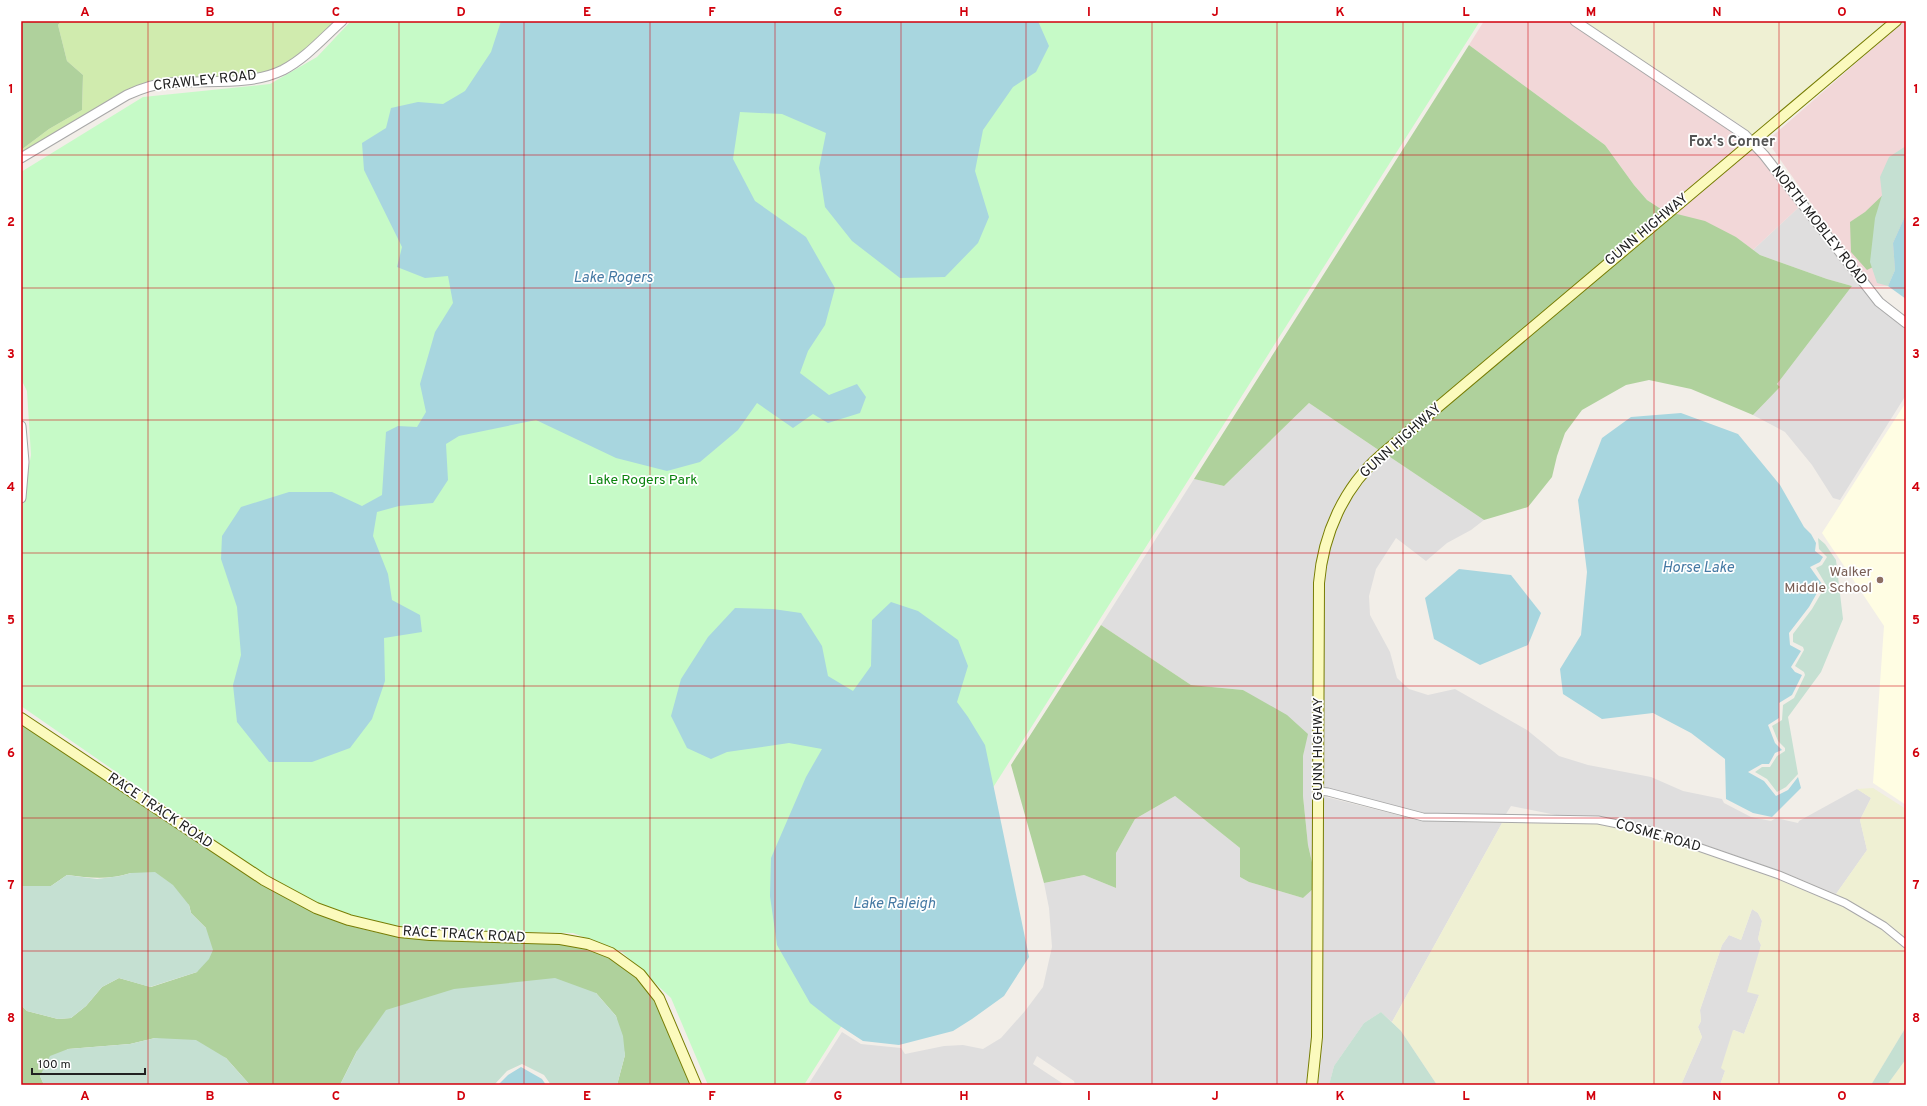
<svg xmlns="http://www.w3.org/2000/svg" width="1927" height="1106" viewBox="0 0 1927 1106" font-family="Overpass,sans-serif">
  <style>
    .residential { fill: #dfdede }
    .commercial { fill: #f2d7d8 }
    .education { fill: #fffde3 }
    .farmland { fill: #eff0d3 }
    .grass { fill: #d0ebae }
    .forest { fill: #afd19c }
    .wetland { fill: #c5e0d2 }
    .park { fill: #c6fac7 }
    .water { fill: #a8d6df }
    .lines { fill: none; stroke-linecap: round; stroke-linejoin: round }
    .minor-casing { stroke: #a8a8a8; stroke-width: 9 }
    .tertiary-casing { stroke: #a8a8a8; stroke-width: 11 }
    .secondary-casing { stroke: #777d04; stroke-width: 12 }
    .minor { stroke: #fff; stroke-width: 7 }
    .tertiary { stroke: #fff; stroke-width: 9 }
    .secondary { stroke: #fbfabd; stroke-width: 10 }
    .grid { fill: none; stroke: #d2000c; stroke-width: 1; stroke-opacity: 0.55 }
    .education-dot { fill: #8d6e63; stroke: #fff; stroke-width: 1.5 }
    .labels { text-anchor: middle; dominant-baseline: central; stroke-width: 3.5; stroke-linejoin: round; paint-order: stroke }
    .street-label { font-size: 14px; fill: #212121; stroke: #fff }
    .park-label { font-size: 14px; fill: #0b840e; stroke: #fff }
    .education-label { font-size: 14px; fill: #785e54; stroke: #fff; text-anchor: end }
    .neighbourhood-label { font-size: 15px; font-weight: bold; fill: #545454; stroke: #fff }
    .water-label { font-size: 15px; font-style: italic; fill: #4579a3; stroke: #fff }
    .neatline { fill: none; stroke: #d2000c; stroke-width: 1.5 }
    .grid-label { font-size: 13px; text-anchor: middle; font-weight: bold; fill: #d2000c }
  </style>
  <rect width="100%" height="100%" fill="#f2eee8"/>
  <!-- residential -->
  <g class="residential">
    <polygon points="1799,207 1876,306 1906,328 1906,395 1840,500 1833,498 1812,465 1785,432 1753,415 1780,387 1777,384 1852,286 1827,279 1760,255 1753,250"/>
    <polygon points="1309,403 1380,451 1368,462 1319,552 1314,871 1308,845 1303,796 1303,756 1307,734 1243,690 1191,685 1101,625 1194,479 1224,486"/>
    <polygon points="1387,455 1484,520 1471,530 1447,543 1426,561 1396,538 1376,569 1369,596 1370,615 1390,652 1397,678 1409,689 1428,695 1455,689 1527,730 1559,756 1588,765 1651,777 1683,791 1722,799 1724,803 1751,817 1771,821 1776,818 1798,823 1799,821 1857,789 1871,798 1860,820 1867,850 1836,894 1781,871 1653,827 1618,819 1599,816 1556,815 1511,806 1506,814 1424,813 1322,787 1324,574 1333,532 1345,506 1364,479"/>
    <polygon points="1175,796 1240,848 1240,877 1249,882 1303,898 1314,888 1313,1037 1308,1085 1075,1085 1074,1081 1037,1056 1033,1064 1065,1085 808,1085 842,1032 861,1044 901,1048 905,1054 944,1046 963,1045 983,1049 1001,1038 1025,1011 1043,987 1052,947 1049,908 1044,883 1084,875 1116,888 1116,853 1135,819"/>
    <polygon points="1322,796 1422,821 1502,823 1392,1022 1381,1012 1364,1023 1334,1066 1329,1085 1316,1085"/>
    <polygon points="1752,909 1758,913 1762,921 1758,939 1761,945 1758,958 1759,995 1744,1034 1734,1030 1725,1071 1720,1085 1681,1085 1702,1037 1698,1027 1701,1021 1700,1010 1722,945 1729,935 1741,940"/>
  </g>
  <!-- commercial -->
  <g class="commercial">
    <polygon points="1484,21 1567,21 1735,132 1746,142 1664,211 1647,200 1634,185 1605,145 1469,45"/>
    <polygon points="1904,21 1906,21 1906,214 1904,218 1895,270 1888,286 1870,286 1767,141"/>
    <polygon points="1752,148 1799,207 1753,250 1736,237 1674,213"/>
  </g>
  <!-- education -->
  <polygon class="education" points="1906,402 1906,805 1873,783 1884,626 1822,533"/>
  <!-- farmland -->
  <g class="farmland">
    <polygon points="1583,21 1889,21 1753,136 1742,126"/>
    <polygon points="1873,788 1906,809 1906,939 1886,922 1836,894 1867,850 1860,820 1871,798 1857,789"/>
    <polygon points="1502,823 1597,824 1651,835 1777,879 1843,907 1881,929 1906,950 1906,1027 1871,1085 1720,1085 1725,1071 1721,1068 1733,1030 1744,1034 1759,995 1747,992 1761,945 1758,939 1762,921 1758,913 1752,909 1741,940 1729,935 1722,945 1700,1010 1701,1021 1698,1027 1702,1037 1681,1085 1437,1085 1401,1031 1392,1022"/>
    <polygon points="1906,1059 1906,1085 1887,1085"/>
  </g>
  <!-- grass -->
  <path class="grass" d="M 61,21 L 336,21 C 319,37 303,55 282,66 C 248,82 206,75 169,78 C 154,79 139,85 126,91 L 21,154 L 21,150 L 49,129 L 82,110 L 83,75 L 67,61 L 58,25 Z"/>
  <!-- forest -->
  <g class="forest">
    <polygon points="21,21 61,21 58,25 67,61 83,75 82,110 49,129 21,150"/>
    <polygon points="1469,45 1605,145 1634,185 1647,200 1664,211 1380,451 1309,403 1224,486 1194,479"/>
    <polygon points="1888,190 1883,262 1867,270 1851,252 1850,222 1865,212"/>
    <polygon points="1673,213 1705,221 1736,237 1760,255 1827,279 1852,286 1777,384 1780,387 1753,415 1691,389 1649,380 1626,385 1582,410 1565,433 1557,456 1552,477 1528,507 1484,520 1387,455"/>
    <polygon points="1101,625 1191,685 1243,690 1287,715 1308,734 1303,756 1303,796 1308,845 1314,871 1314,888 1303,898 1249,882 1240,877 1240,848 1175,796 1135,819 1116,853 1116,888 1084,875 1044,883 1011,765"/>
    <path d="M 21,724 C 78,762 136,800 193,838 C 242,871 291,906 348,925 C 401,942 460,939 516,941 C 547,943 584,941 611,958 C 665,993 665,1033 691,1085 L 617,1085 L 625,1055 L 616,1016 L 596,993 L 357,1051 L 340,1085 L 250,1085 L 226,1058 L 155,1038 L 130,1044 L 68,1049 L 40,1076 L 44,1085 L 21,1085 L 21,1005 L 27,1011 L 58,1019 L 71,1018 L 86,1006 L 102,987 L 119,978 L 151,987 L 197,972 L 206,928 L 191,913 L 189,905 L 131,873 C 108,880 91,878 67,875 L 51,886 L 21,886 Z"/>
  </g>
  <!-- wetland -->
  <g class="wetland">
    <polygon points="1906,146 1906,214 1893,243 1895,270 1888,286 1877,283 1870,262 1875,218 1882,195 1880,177 1889,157"/>
    <polygon points="1818,538 1825,544 1836,560 1843,619 1821,672 1788,717 1798,774 1786,787 1777,792 1767,779 1755,772 1762,767 1770,767 1777,756 1785,751 1785,748 1778,741 1772,726 1782,720 1783,705 1794,698 1805,675 1804,672 1795,666 1804,650 1803,647 1793,642 1793,634 1812,609 1826,585 1816,568 1822,565 1827,557 1819,549"/>
    <polygon points="155,872 173,885 189,905 191,913 206,928 213,950 209,959 197,972 150,987 119,978 102,987 86,1006 71,1018 58,1019 27,1011 21,1005 21,886 51,886 67,875 97,879 120,876 131,873"/>
    <polygon points="555,978 596,993 616,1016 623,1036 625,1055 617,1085 551,1085 544,1075 522,1064 507,1071 494,1085 340,1085 357,1051 386,1010 454,989"/>
    <polygon points="1381,1012 1401,1031 1437,1085 1329,1085 1334,1066 1364,1023"/>
    <polygon points="1906,1027 1906,1059 1887,1085 1871,1085"/>
    <polygon points="155,1038 196,1040 226,1058 250,1085 44,1085 40,1076 50,1056 68,1049 130,1044"/>
  </g>
  <!-- park -->
  <polygon class="park" points="351,21 1480,21 804,1085 708,1085 671,998 622,952 573,933 427,931 355,918 288,891 21,706 21,512 31,455 27,391 21,379 21,172 143,97 270,84 317,57"/>
  <!-- water -->
  <g class="water">
    <polygon points="501,21 1038,21 1049,46 1036,72 1013,87 983,130 975,171 989,217 978,243 945,277 900,278 852,241 825,207 819,168 826,133 782,114 740,112 733,159 755,201 806,237 835,288 825,325 808,351 800,373 829,395 857,384 866,397 860,413 828,423 813,414 793,428 757,403 738,430 700,462 667,471 616,458 536,420 459,436 446,444 448,480 433,503 399,506 377,512 373,536 388,574 392,600 420,615 422,632 384,638 385,681 372,719 350,748 312,762 269,762 237,722 233,685 241,655 237,607 221,559 222,536 241,507 289,492 332,492 362,506 382,495 386,432 398,426 417,427 426,412 420,384 435,332 453,303 448,276 425,278 397,267 402,247 364,170 362,143 386,128 391,108 418,102 443,104 465,91 491,52"/>
    <polygon points="1906,214 1906,299 1888,286 1895,270 1893,243"/>
    <polygon points="1681,413 1738,434 1780,485 1804,527 1811,534 1816,543 1815,551 1823,557 1820,562 1810,567 1822,584 1809,607 1789,633 1790,645 1801,651 1791,667 1795,672 1802,675 1792,695 1779,703 1779,718 1768,725 1775,743 1782,750 1775,753 1769,764 1762,764 1748,772 1764,781 1776,796 1788,790 1798,777 1801,788 1772,817 1753,813 1726,799 1725,759 1691,733 1653,713 1602,719 1563,694 1560,669 1581,635 1587,572 1578,500 1602,438 1631,417"/>
    <polygon points="1459,569 1511,575 1541,613 1528,645 1480,665 1434,639 1425,598"/>
    <polygon points="891,602 918,611 958,640 968,666 957,702 968,717 985,745 1029,957 1004,996 972,1019 953,1031 899,1045 863,1041 834,1022 810,1003 777,945 770,896 771,858 806,777 822,749 789,743 727,752 711,759 687,748 671,716 681,679 708,637 735,608 773,609 801,613 822,646 828,676 853,691 871,666 872,620"/>
    <polygon points="521,1067 542,1079 546,1085 498,1085 508,1075"/>
  </g>
  <g class="lines">
    <defs>
      <polyline id="minor" points="1318,791 1328,792 1423,817 1598,820 1652,831 1779,875 1845,903 1884,926 1906,944"/>
      <g id="tertiary">
        <polyline points="1575,21 1745,135 1764,155 1879,302 1906,323"/>
        <path d="M 21,158 L 127,95 C 140,89 154,84 168,83 C 206,79 248,87 283,70 C 306,58 323,38 342,21"/>
        <polyline points="21,426 24,462 21,498"/>
      </g>
      <g id="secondary">
        <polyline points="21,718 264,880 316,908 349,920 399,932 430,935 560,939 588,944 611,953 640,974 659,998 696,1085"/>
        <path d="M 1312,1085 L 1317,1037 L 1319,583 C 1323,534 1344,487 1381,455 L 1896,21"/>
      </g>
    </defs>
    <!-- minor casing -->
    <use href="#minor" class="minor-casing"/>
    <!-- tertiary casing -->
    <use href="#tertiary" class="tertiary-casing"/>
    <!-- secondary casing -->
    <use href="#secondary" class="secondary-casing"/>
    <!-- minor -->
    <use href="#minor" class="minor"/>
    <!-- tertiary -->
    <use href="#tertiary" class="tertiary"/>
    <!-- secondary -->
    <use href="#secondary" class="secondary"/>
  </g>
  <!-- grid -->
  <path class="grid" d="M 148,21 L 148,1085M 273,21 L 273,1085M 399,21 L 399,1085M 524,21 L 524,1085M 650,21 L 650,1085M 775,21 L 775,1085M 901,21 L 901,1085M 1026,21 L 1026,1085M 1152,21 L 1152,1085M 1277,21 L 1277,1085M 1403,21 L 1403,1085M 1528,21 L 1528,1085M 1654,21 L 1654,1085M 1779,21 L 1779,1085M 21,155 L 1906,155M 21,288 L 1906,288M 21,420 L 1906,420M 21,553 L 1906,553M 21,686 L 1906,686M 21,818 L 1906,818M 21,951 L 1906,951"/>
  <!-- markers -->
  <circle class="education-dot" cx="1880" cy="580" r="4"/>
  <g class="labels">
    <!-- street labels -->
    <g class="street-label">
      <text transform="translate(205 81) rotate(-6)">CRAWLEY ROAD</text>
      <text transform="translate(1819 226) rotate(52)">NORTH MOBLEY ROAD</text>
      <text transform="translate(1647 230) rotate(-40)">GUNN HIGHWAY</text>
      <text transform="translate(1401 441) rotate(-42)">GUNN HIGHWAY</text>
      <text transform="translate(1318 749) rotate(-90)">GUNN HIGHWAY</text>
      <text transform="translate(160 811) rotate(34)">RACE TRACK ROAD</text>
      <text transform="translate(1658 836) rotate(16)">COSME ROAD</text>
      <text transform="translate(464 935) rotate(3)">RACE TRACK ROAD</text>
    </g>
    <!-- park labels -->
    <g class="park-label">
      <text x="643" y="480">Lake Rogers Park</text>
    </g>
    <!-- education labels -->
    <g class="education-label">
      <text x="1872" y="572">Walker<tspan x="1872" dy="16">Middle School</tspan></text>
    </g>
    <!-- neighbourhood labels -->
    <g class="neighbourhood-label">
      <text x="1732" y="142">Fox's Corner</text>
    </g>
    <!-- water labels -->
    <g class="water-label">
      <text x="613" y="278">Lake Rogers</text>
      <text x="1698" y="568">Horse Lake</text>
      <text x="894" y="904">Lake Raleigh</text>
    </g>
  </g>
  <!-- border -->
  <rect width="1927" height="1106" fill="none" stroke="#ffffff" stroke-width="44"/>
  <!-- scale -->
  <path d="M32 1068v6h113v-6" fill="none" stroke="#212121" stroke-width="2"/>
  <text x="38" y="1068" font-size="12" fill="#212121" stroke="#ffffff" stroke-width="3" paint-order="stroke">100 m</text>
  <rect x="22" y="22" width="1883" height="1062" class="neatline"/>
  <g class="grid-label">
    <text x="85" y="16">A</text>
    <text x="210" y="16">B</text>
    <text x="336" y="16">C</text>
    <text x="461" y="16">D</text>
    <text x="587" y="16">E</text>
    <text x="712" y="16">F</text>
    <text x="838" y="16">G</text>
    <text x="964" y="16">H</text>
    <text x="1089" y="16">I</text>
    <text x="1215" y="16">J</text>
    <text x="1340" y="16">K</text>
    <text x="1466" y="16">L</text>
    <text x="1591" y="16">M</text>
    <text x="1717" y="16">N</text>
    <text x="1842" y="16">O</text>
    <text x="11" y="93">1</text>
    <text x="1916" y="93">1</text>
    <text x="11" y="226">2</text>
    <text x="1916" y="226">2</text>
    <text x="11" y="358">3</text>
    <text x="1916" y="358">3</text>
    <text x="11" y="491">4</text>
    <text x="1916" y="491">4</text>
    <text x="11" y="624">5</text>
    <text x="1916" y="624">5</text>
    <text x="11" y="757">6</text>
    <text x="1916" y="757">6</text>
    <text x="11" y="889">7</text>
    <text x="1916" y="889">7</text>
    <text x="11" y="1022">8</text>
    <text x="1916" y="1022">8</text>
    <text x="85" y="1100">A</text>
    <text x="210" y="1100">B</text>
    <text x="336" y="1100">C</text>
    <text x="461" y="1100">D</text>
    <text x="587" y="1100">E</text>
    <text x="712" y="1100">F</text>
    <text x="838" y="1100">G</text>
    <text x="964" y="1100">H</text>
    <text x="1089" y="1100">I</text>
    <text x="1215" y="1100">J</text>
    <text x="1340" y="1100">K</text>
    <text x="1466" y="1100">L</text>
    <text x="1591" y="1100">M</text>
    <text x="1717" y="1100">N</text>
    <text x="1842" y="1100">O</text>
  </g>
</svg>
